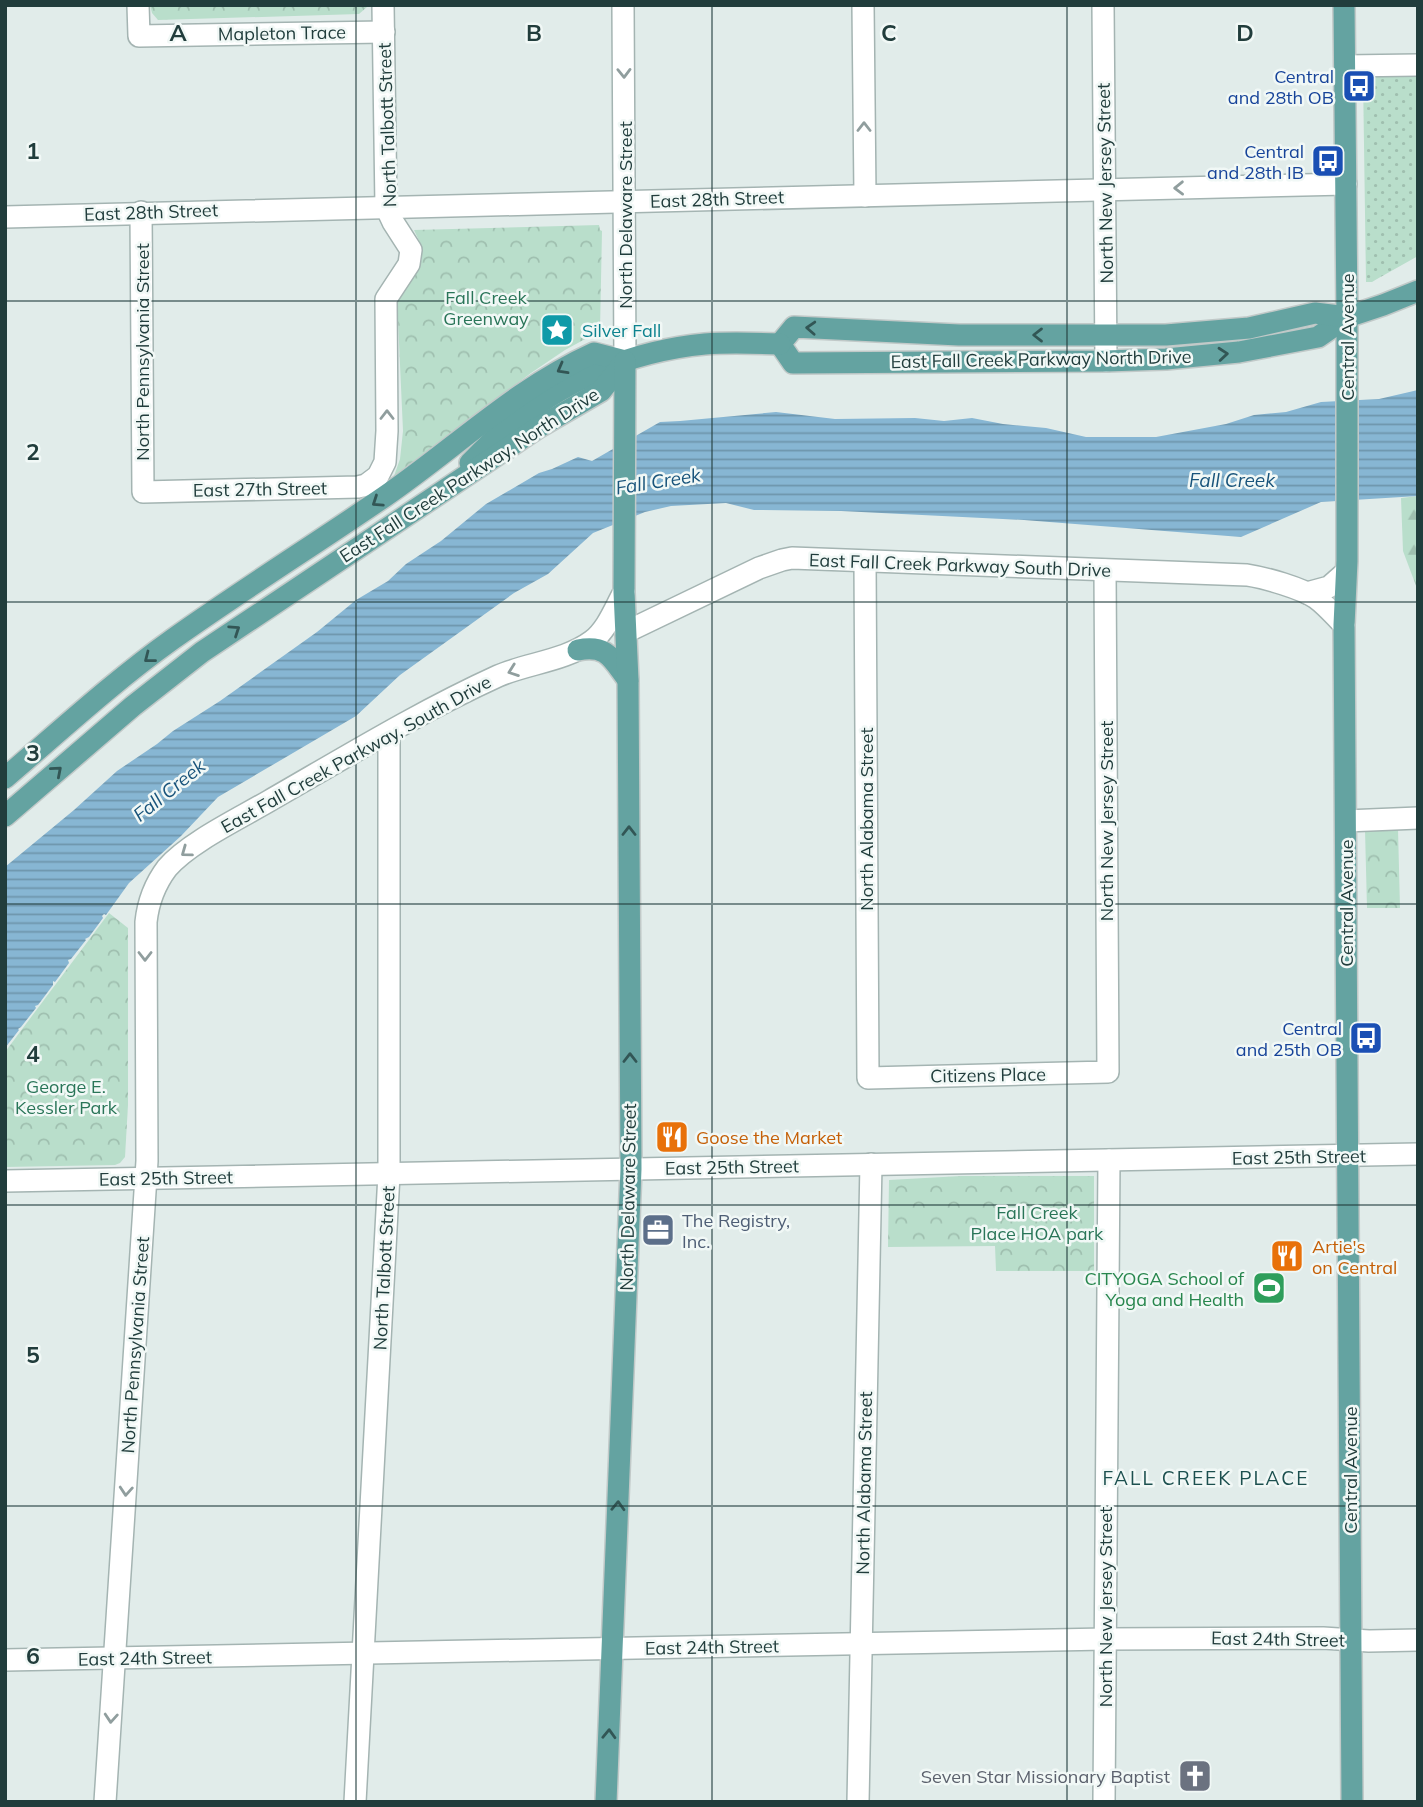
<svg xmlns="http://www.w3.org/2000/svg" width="1423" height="1807" viewBox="0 0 1423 1807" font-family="Mulish,sans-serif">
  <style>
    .grass { fill: url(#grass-dots) }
    .forest { fill: url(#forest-firs) }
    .park { fill: url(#park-crowns) }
    .water { fill: url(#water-rules) }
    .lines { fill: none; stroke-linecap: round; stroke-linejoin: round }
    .minor-casing { stroke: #a4b4b2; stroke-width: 24 }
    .major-casing { stroke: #c1c9c8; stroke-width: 24 }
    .minor { stroke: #fff; stroke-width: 21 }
    .major { stroke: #64a3a1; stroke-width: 21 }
    .oneway { stroke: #909e9e }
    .oneway2 { stroke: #325655 }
    .grid { fill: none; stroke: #213d3c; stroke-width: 2; stroke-opacity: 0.55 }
    .labels { text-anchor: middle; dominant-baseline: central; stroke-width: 5; stroke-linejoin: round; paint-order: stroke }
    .street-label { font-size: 18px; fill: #213d3c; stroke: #f1f8f6 }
    .transit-label { font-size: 18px; fill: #164399; stroke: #f1f8f6; text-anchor: end }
    .park-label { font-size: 18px; fill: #297558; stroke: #f1f8f6 }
    .culture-label { font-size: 18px; fill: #0d838f; stroke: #f1f8f6; text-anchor: start }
    .food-label { font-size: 18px; fill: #c56008; stroke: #f1f8f6; text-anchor: start }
    .service-label { font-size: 18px; fill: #4e5e75; stroke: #f1f8f6; text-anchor: start }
    .leisure-label { font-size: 18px; fill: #27864d; stroke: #f1f8f6; text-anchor: end }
    .worship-label { font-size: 18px; fill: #5b616d; stroke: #f1f8f6; text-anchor: end }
    .water-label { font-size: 19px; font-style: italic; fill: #19547b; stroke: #f1f8f6 }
    .neighbourhood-label { font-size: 19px; letter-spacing: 2px; fill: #1c504f; stroke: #f1f8f6 }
    .grid-label { font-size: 23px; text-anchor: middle; font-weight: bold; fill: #213d3c; stroke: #f1f8f6; stroke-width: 5; stroke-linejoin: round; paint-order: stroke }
  </style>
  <defs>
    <pattern id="grass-dots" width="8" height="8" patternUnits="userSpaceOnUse" patternTransform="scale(1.75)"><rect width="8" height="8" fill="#b9decb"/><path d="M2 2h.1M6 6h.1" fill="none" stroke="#9fbfaf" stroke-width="1.8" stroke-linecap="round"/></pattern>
    <pattern id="forest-firs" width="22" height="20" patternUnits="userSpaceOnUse" patternTransform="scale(1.75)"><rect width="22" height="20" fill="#b9decb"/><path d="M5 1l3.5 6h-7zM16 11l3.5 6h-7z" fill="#9fbfaf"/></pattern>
    <pattern id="park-crowns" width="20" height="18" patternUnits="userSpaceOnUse" patternTransform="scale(1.75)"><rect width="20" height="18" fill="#b9decb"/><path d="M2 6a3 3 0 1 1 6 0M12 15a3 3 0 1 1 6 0" fill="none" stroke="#9fbfaf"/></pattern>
    <pattern id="water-rules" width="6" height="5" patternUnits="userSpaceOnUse" patternTransform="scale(1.75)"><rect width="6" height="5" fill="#87b6d3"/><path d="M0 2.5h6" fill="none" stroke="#6e95ac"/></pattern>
  </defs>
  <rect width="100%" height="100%" fill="#e1ecea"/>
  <!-- grass -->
  <polygon class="grass" points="1418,75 1418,256 1377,279 1372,282 1366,282 1363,76"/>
  <!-- forest -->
  <polygon class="forest" points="1418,496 1418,591 1403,551 1401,498"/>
  <!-- park -->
  <g class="park">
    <polygon points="150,5 367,5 367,7 359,14 158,20 152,13"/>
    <polygon points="599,225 600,230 602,231 600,331 565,350 531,373 394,476 400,459 403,431 397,298 419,268 422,258 421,245 414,230"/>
    <polygon points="1398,829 1400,908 1367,908 1365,830"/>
    <polygon points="109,913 128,928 128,1105 125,1157 120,1163 115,1165 5,1167 5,1052"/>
    <polygon points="961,1176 1094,1176 1094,1271 996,1271 995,1246 888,1247 889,1180"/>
  </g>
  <!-- water -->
  <polygon class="water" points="1418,390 1418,496 1321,502 1241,537 1024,520 841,511 754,510 726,503 671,506 645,512 593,533 548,574 514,593 400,675 356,716 218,797 181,836 129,883 106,915 104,914 102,916 103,918 89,937 85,939 86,940 71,959 68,960 69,963 55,982 53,981 53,985 38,1005 35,1006 36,1008 21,1027 18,1029 19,1030 5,1048 5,1001 7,999 5,985 5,867 74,810 117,771 157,744 173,731 220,701 317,632 356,600 388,581 406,564 441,541 486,504 539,473 552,469 578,457 592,461 660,422 680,421 776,412 835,419 915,418 944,421 972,418 1003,424 1046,428 1086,437 1156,437 1226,424 1254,415 1286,412 1321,402 1379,399"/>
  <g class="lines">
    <defs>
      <g id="minor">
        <polyline points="138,5 139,36 384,32"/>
        <polyline points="623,5 625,361"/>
        <polyline points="863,5 865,196"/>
        <polyline points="1103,5 1106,361"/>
        <polyline points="1345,66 1418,65"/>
        <polyline points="141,212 143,492 358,487 366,485 378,476 385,462 387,431 386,299 409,264 411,250 393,222 386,207 383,5"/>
        <polyline points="5,217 1346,184"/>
        <polyline points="865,561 868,1078 1108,1072 1105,570"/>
        <polyline points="1307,593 1329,587 1346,572"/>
        <path d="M 626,632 L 759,568 L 782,560 L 792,558 L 1247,575 C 1266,578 1301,588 1316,598 C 1327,606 1335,616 1344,625"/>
        <polyline points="1346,821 1418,818"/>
        <polyline points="5,1181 1418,1154"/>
        <polyline points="5,1660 1105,1639 1323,1638 1369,1641 1418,1640"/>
        <path d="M 105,1802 L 147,1161 L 146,922 C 148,903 155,884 167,868 C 188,843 240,818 269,801 C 344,758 419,712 498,676 C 528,663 565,661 592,641 C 607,630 615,608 624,592"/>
        <polyline points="355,1802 389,1174 389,733"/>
        <polyline points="858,1802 871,1164"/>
        <polyline points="1104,1802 1109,1160"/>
      </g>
      <g id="major">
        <polyline points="1344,5 1347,317 1347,561 1344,625 1352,1802"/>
        <polyline points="780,344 793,363 1106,361 1166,359 1239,352 1318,337 1347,317 1383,305 1418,291"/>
        <polyline points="780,344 794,327 959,335 1166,335 1249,328 1315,313 1347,317"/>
        <path d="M 470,463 C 534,395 611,353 705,344 C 730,342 755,343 780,344"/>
        <path d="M 578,650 C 607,644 612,659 628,680"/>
        <path d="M 5,778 C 60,731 114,681 173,639 C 242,590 314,545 384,497 C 454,449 516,388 594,353 L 625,361"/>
        <polyline points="5,816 133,706 202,652 539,427 601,391 625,361"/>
        <polyline points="606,1802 631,1169 628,680 624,592 625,361"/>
      </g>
    </defs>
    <!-- minor casing -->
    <use href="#minor" class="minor-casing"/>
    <!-- major casing -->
    <use href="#major" class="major-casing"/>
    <!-- minor -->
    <use href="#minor" class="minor"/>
    <!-- major -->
    <use href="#major" class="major"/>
  </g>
  <!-- one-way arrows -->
  <defs><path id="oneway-chevron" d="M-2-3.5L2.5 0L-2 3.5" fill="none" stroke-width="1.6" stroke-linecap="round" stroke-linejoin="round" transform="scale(1.75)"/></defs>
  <g class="oneway">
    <use href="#oneway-chevron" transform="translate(624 73) rotate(89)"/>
    <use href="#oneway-chevron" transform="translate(864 127) rotate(-90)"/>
    <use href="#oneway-chevron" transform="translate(1179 188) rotate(179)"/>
    <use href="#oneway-chevron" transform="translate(387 415) rotate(-90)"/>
    <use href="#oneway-chevron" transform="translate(513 671) rotate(160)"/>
    <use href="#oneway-chevron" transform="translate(186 852) rotate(144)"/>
    <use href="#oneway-chevron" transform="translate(145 956) rotate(90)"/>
    <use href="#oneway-chevron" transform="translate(126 1491) rotate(94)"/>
    <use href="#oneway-chevron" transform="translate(111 1718) rotate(94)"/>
  </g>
  <g class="oneway2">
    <use href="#oneway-chevron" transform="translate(811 328) rotate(-177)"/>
    <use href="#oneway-chevron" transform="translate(1038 335) rotate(-180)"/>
    <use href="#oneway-chevron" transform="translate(1223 354) rotate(-5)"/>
    <use href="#oneway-chevron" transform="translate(562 369) rotate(151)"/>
    <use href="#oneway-chevron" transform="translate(377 502) rotate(146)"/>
    <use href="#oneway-chevron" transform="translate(235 630) rotate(-34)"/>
    <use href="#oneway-chevron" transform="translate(149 658) rotate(142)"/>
    <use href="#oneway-chevron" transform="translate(57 771) rotate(-41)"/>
    <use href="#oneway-chevron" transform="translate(629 831) rotate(-90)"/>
    <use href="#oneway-chevron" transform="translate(630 1058) rotate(-90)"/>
    <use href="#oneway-chevron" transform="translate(618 1506) rotate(-88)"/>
    <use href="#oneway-chevron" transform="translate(609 1734) rotate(-88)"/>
  </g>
  <!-- grid -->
  <path class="grid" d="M 356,5 L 356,1802M 712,5 L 712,1802M 1067,5 L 1067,1802M 5,301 L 1418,301M 5,602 L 1418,602M 5,904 L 1418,904M 5,1205 L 1418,1205M 5,1506 L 1418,1506"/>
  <!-- icons -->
  <defs>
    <symbol id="bus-square" viewBox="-11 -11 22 22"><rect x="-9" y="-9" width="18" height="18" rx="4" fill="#1a4fb4" stroke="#f1f8f6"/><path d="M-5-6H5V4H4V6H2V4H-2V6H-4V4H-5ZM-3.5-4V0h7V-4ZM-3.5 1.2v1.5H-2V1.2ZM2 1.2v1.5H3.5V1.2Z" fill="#fff"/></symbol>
    <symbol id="sight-square" viewBox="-11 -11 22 22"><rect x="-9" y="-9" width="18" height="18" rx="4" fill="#0f9aa8" stroke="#f1f8f6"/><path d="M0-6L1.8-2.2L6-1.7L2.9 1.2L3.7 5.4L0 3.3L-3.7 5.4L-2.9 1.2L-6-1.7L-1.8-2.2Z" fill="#fff"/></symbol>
    <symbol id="restaurant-square" viewBox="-11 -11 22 22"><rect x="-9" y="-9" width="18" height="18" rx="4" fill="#e8710a" stroke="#f1f8f6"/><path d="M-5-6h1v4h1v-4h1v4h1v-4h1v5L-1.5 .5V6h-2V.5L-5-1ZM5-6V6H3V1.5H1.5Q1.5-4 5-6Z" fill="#fff"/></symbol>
    <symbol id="office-square" viewBox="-11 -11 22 22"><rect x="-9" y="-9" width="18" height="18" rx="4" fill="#5c6f8a" stroke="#f1f8f6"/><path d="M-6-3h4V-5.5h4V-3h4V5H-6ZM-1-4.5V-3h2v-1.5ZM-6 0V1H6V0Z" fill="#fff"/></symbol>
    <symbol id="stadium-square" viewBox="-11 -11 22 22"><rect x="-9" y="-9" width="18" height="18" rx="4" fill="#2e9e5b" stroke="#f1f8f6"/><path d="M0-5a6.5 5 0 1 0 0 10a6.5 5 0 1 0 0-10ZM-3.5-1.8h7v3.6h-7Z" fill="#fff"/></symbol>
    <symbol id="church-square" viewBox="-11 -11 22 22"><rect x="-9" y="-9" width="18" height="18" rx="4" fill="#6b7280" stroke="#f1f8f6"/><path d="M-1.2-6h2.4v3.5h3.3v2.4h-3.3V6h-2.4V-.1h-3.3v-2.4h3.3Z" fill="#fff"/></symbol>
  </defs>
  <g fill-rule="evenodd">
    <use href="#bus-square" x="1340" y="67" width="38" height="38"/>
    <use href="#bus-square" x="1309" y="142" width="38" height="38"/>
    <use href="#sight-square" x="538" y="311" width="38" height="38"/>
    <use href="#bus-square" x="1347" y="1019" width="38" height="38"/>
    <use href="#restaurant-square" x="653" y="1118" width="38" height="38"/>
    <use href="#office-square" x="639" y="1211" width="38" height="38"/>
    <use href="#restaurant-square" x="1268" y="1237" width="38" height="38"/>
    <use href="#stadium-square" x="1250" y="1269" width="38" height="38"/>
    <use href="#church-square" x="1176" y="1757" width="38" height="38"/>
  </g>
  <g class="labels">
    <!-- street labels -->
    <g class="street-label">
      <text transform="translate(282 33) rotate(-1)">Mapleton Trace</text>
      <text transform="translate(387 125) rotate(-92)">North Talbott Street</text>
      <text transform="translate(1105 183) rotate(-91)">North New Jersey Street</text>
      <text transform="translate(717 199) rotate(-2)">East 28th Street</text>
      <text transform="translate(151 212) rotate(-2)">East 28th Street</text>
      <text transform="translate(625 215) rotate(-90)">North Delaware Street</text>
      <text transform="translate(1347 337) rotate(-90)">Central Avenue</text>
      <text transform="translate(142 352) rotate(-90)">North Pennsylvania Street</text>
      <text transform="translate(1041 359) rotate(-1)">East Fall Creek Parkway North Drive</text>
      <text transform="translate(469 475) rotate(-33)">East Fall Creek Parkway, North Drive</text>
      <text transform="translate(260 489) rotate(-1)">East 27th Street</text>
      <text transform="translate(960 565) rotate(2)">East Fall Creek Parkway South Drive</text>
      <text transform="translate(356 754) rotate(-29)">East Fall Creek Parkway, South Drive</text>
      <text transform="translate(866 819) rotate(-90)">North Alabama Street</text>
      <text transform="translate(1106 821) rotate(-90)">North New Jersey Street</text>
      <text transform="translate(1346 903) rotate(-90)">Central Avenue</text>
      <text transform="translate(988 1075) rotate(-1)">Citizens Place</text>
      <text transform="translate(1299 1157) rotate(-1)">East 25th Street</text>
      <text transform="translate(732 1167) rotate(-1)">East 25th Street</text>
      <text transform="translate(166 1178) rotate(-1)">East 25th Street</text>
      <text transform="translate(628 1197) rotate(-89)">North Delaware Street</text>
      <text transform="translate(384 1268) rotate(-87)">North Talbott Street</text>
      <text transform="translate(135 1345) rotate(-86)">North Pennsylvania Street</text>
      <text transform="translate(1350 1470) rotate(-90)">Central Avenue</text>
      <text transform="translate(864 1483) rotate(-89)">North Alabama Street</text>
      <text transform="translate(1105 1607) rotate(-90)">North New Jersey Street</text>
      <text transform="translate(1278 1639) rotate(1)">East 24th Street</text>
      <text transform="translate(712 1647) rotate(-1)">East 24th Street</text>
      <text transform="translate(145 1658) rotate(-1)">East 24th Street</text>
    </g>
    <!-- transit labels -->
    <g class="transit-label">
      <text x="1334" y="76">Central<tspan x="1334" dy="21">and 28th OB</tspan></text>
      <text x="1304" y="151">Central<tspan x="1304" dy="21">and 28th IB</tspan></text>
      <text x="1342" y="1028">Central<tspan x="1342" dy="21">and 25th OB</tspan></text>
    </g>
    <!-- park labels -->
    <g class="park-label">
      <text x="486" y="297">Fall Creek<tspan x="486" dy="21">Greenway</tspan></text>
      <text x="66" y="1086">George E.<tspan x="66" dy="21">Kessler Park</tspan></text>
      <text x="1037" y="1212">Fall Creek<tspan x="1037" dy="21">Place HOA park</tspan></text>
    </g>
    <!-- culture labels -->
    <g class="culture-label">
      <text x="582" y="330">Silver Fall</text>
    </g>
    <!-- food labels -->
    <g class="food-label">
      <text x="696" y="1137">Goose the Market</text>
      <text x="1312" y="1246">Artie's<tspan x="1312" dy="21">on Central</tspan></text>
    </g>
    <!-- service labels -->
    <g class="service-label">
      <text x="682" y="1220">The Registry,<tspan x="682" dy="21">Inc.</tspan></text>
    </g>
    <!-- leisure labels -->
    <g class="leisure-label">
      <text x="1244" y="1278">CITYOGA School of<tspan x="1244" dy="21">Yoga and Health</tspan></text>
    </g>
    <!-- worship labels -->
    <g class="worship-label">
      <text x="1170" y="1776">Seven Star Missionary Baptist</text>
    </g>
    <!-- water labels -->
    <g class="water-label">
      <text x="1232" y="480">Fall Creek</text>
      <text transform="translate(658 481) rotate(-9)">Fall Creek</text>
      <text transform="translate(169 790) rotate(-39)">Fall Creek</text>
    </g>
    <!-- neighbourhood labels -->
    <g class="neighbourhood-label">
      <text x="1206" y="1478">FALL CREEK PLACE</text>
    </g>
  </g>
  <g class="grid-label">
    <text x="178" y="41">A</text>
    <text x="534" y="41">B</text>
    <text x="889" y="41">C</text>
    <text x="1245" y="41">D</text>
    <text x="33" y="159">1</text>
    <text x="33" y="460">2</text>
    <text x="33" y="761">3</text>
    <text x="33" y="1062">4</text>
    <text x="33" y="1363">5</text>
    <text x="33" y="1664">6</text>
  </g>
  <!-- border -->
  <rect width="1423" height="1807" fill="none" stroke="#213d3c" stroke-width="14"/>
</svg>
